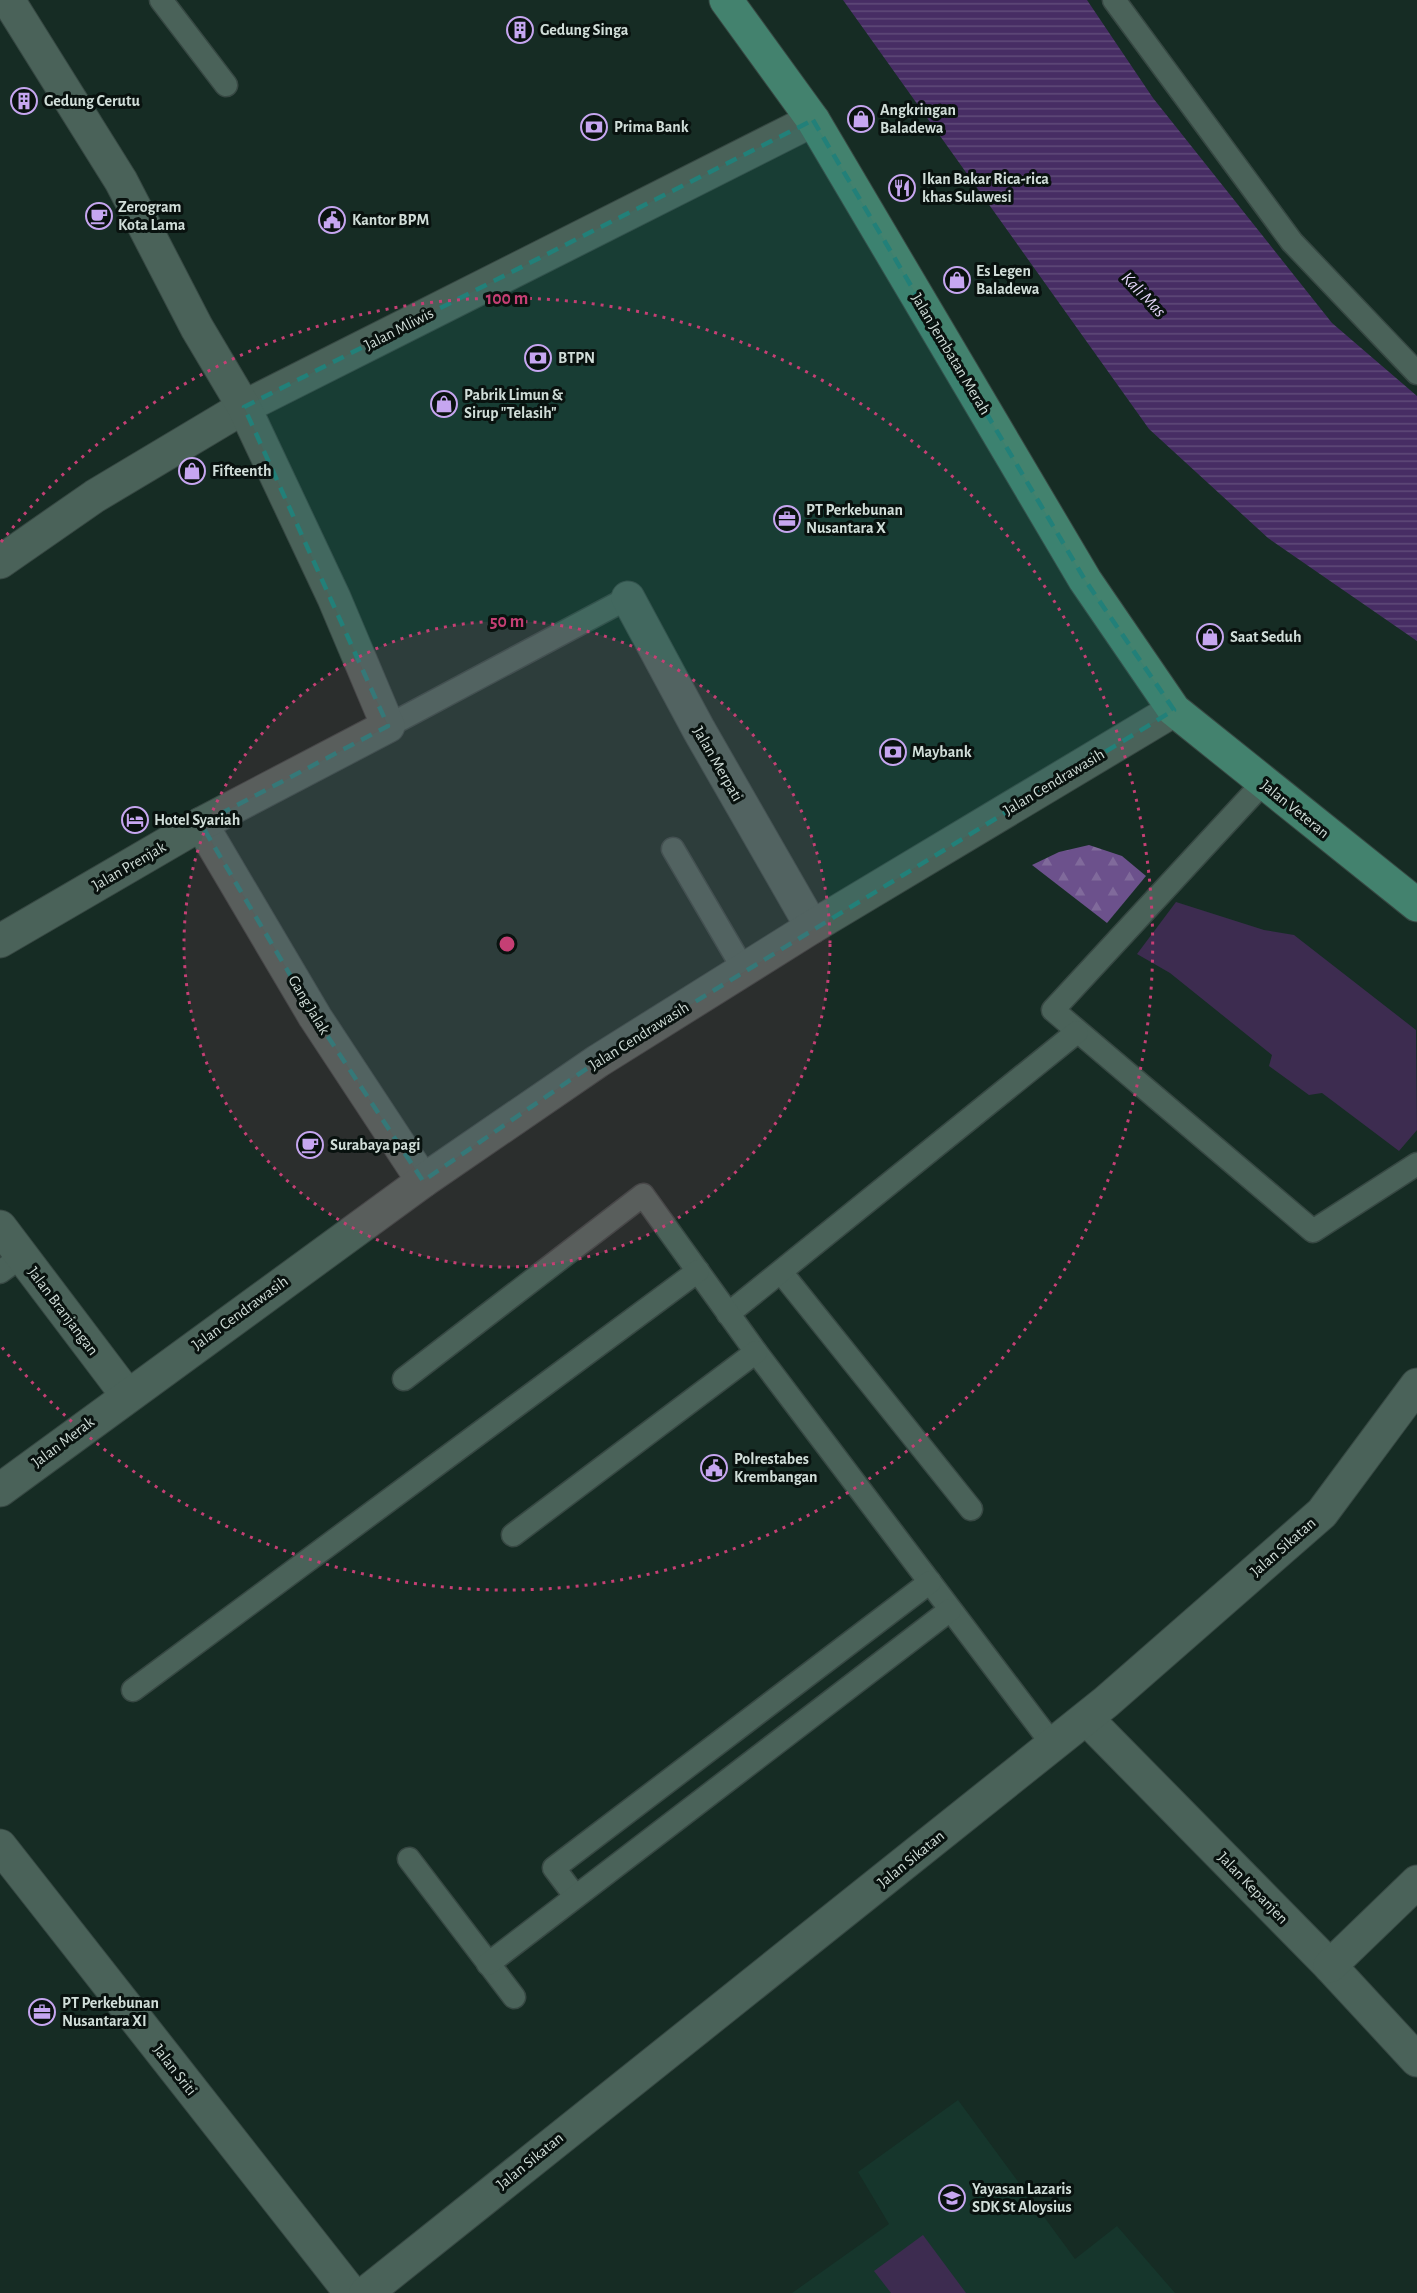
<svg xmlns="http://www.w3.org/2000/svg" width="1417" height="2293" viewBox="0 0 1417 2293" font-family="'Alegreya Sans',sans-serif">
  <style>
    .built { fill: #16362c }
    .green { fill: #3d2c50 }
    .forest { fill: url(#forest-firs) }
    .water { fill: url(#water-rules) }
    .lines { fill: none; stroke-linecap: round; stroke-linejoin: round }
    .service-casing { stroke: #374843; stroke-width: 25 }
    .minor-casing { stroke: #374843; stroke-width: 35 }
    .tertiary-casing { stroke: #374843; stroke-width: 35 }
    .primary-casing { stroke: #374843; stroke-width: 35 }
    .service { stroke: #4a6259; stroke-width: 22 }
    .minor { stroke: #4a6259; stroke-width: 33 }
    .tertiary { stroke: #4a6259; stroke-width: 33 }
    .primary { stroke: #43826e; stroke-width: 33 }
    .marked { fill: #228079; fill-opacity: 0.2; stroke: #228079; stroke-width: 4.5; stroke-dasharray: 12 8; stroke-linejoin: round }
    .ring { fill: none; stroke: #c53f74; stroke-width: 3; stroke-dasharray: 3 6 }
    .labels { text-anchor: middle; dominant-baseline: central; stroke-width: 6; stroke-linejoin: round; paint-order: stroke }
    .poi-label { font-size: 16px; font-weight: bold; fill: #d0ddd8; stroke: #09120f; text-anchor: start }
    .street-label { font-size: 16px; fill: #d0ddd8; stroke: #09120f }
    .water-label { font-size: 18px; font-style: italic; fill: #e5d6fa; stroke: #09120f }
    .centre { fill: #c53f74; stroke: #09120f; stroke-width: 3 }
    .ring-label { font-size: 18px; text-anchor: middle; font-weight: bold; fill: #c53f74; stroke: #09120f; stroke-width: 6; stroke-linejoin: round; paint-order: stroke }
  </style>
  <defs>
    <pattern id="forest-firs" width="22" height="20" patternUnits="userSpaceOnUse" patternTransform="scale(1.5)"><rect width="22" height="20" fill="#6c518c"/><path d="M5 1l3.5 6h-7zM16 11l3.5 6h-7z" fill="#806a9b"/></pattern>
    <pattern id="water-rules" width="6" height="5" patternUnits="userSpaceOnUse" patternTransform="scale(1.5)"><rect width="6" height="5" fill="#472d64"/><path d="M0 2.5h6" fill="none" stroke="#604b79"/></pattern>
  </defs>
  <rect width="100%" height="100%" fill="#162c24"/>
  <!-- built -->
  <polygon class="built" points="958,2100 1075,2259 1117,2226 1175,2293 792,2293 889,2224 858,2172"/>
  <!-- green -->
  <g class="green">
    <polygon points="1176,902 1264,930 1294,935 1416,1030 1417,1130 1399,1151 1322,1093 1309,1095 1269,1066 1272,1055 1170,973 1137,954"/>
    <polygon points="923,2235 966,2293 891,2293 874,2271"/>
  </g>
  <!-- forest -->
  <polygon class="forest" points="1089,845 1122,856 1146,876 1107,923 1032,865 1059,852"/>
  <!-- water -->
  <polygon class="water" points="843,0 1087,0 1153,98 1332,323 1417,396 1417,641 1268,538 1149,429"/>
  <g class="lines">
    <defs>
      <g id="service">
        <polyline points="161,0 226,85"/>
        <polyline points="1114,0 1292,242 1417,373"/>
        <polyline points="388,726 628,598"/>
        <polyline points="1263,783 1053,1010 1313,1231 1417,1164"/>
        <polyline points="673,849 744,970"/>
        <polyline points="0,1272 22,1256"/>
        <polyline points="781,1272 971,1509"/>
        <polyline points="728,1314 1077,1032"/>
        <polyline points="404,1379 643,1195 756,1352 1053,1745"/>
        <polyline points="513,1535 756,1352"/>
        <polyline points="133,1690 698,1271"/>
        <polyline points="409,1859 514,1997"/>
        <polyline points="575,1896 554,1868 930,1582"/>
        <polyline points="488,1964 950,1610"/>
      </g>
      <g id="minor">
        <polyline points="0,562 95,496 244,407 813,120"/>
        <polyline points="628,598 699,730 812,927"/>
        <polyline points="201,824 315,1017 423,1181"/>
        <polyline points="0,941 201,824 388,726 334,598 244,407 197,328 121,181 8,0"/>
      </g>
      <g id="tertiary">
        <polyline points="0,1227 127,1395"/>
        <polyline points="0,1490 423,1181 598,1061 812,927 1174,710"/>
        <polyline points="1087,1719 1330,1966 1417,2060"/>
        <polyline points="0,1846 351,2293"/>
        <polyline points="1330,1966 1417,1882"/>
        <polyline points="366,2293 1106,1702 1322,1513 1417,1385"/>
      </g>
      <polyline id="primary" points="726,0 813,120 1085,580 1174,710 1417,905"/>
    </defs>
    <!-- service casing -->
    <use href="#service" class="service-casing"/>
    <!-- minor casing -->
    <use href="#minor" class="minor-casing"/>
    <!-- tertiary casing -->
    <use href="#tertiary" class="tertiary-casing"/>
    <!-- primary casing -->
    <use href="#primary" class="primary-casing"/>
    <!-- service -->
    <use href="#service" class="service"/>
    <!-- minor -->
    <use href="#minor" class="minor"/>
    <!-- tertiary -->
    <use href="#tertiary" class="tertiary"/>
    <!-- primary -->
    <use href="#primary" class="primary"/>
  </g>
  <!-- marked area -->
  <path class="marked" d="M 813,120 L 1085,580 L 1174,710 L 598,1061 L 423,1181 L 315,1017 L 201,824 L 388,726 L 244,407 Z"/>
  <!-- distance rings -->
  <circle cx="507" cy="944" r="323" fill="#c53f74" fill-opacity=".12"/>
  <g class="ring">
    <circle cx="507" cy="944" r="323"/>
    <path d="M1 542A646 646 0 1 1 1 1346"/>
  </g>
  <!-- icons -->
  <defs>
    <symbol id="building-ring" viewBox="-11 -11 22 22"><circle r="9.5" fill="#09120f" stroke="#c6a6f0" stroke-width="1.5"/><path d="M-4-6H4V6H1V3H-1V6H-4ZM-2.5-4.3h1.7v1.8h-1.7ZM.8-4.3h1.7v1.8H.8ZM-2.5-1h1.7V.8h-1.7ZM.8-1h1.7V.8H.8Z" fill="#c6a6f0"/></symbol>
    <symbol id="shop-ring" viewBox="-11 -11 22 22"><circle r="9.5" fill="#09120f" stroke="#c6a6f0" stroke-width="1.5"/><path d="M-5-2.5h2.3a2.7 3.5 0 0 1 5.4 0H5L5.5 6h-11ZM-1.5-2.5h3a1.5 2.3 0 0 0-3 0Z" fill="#c6a6f0"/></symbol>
    <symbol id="bank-ring" viewBox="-11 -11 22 22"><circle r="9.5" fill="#09120f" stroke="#c6a6f0" stroke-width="1.5"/><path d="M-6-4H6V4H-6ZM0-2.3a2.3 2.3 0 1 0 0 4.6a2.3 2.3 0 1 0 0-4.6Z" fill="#c6a6f0"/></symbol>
    <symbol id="restaurant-ring" viewBox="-11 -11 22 22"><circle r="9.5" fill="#09120f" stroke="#c6a6f0" stroke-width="1.5"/><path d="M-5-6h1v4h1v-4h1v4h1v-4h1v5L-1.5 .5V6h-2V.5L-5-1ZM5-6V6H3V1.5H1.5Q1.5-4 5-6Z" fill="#c6a6f0"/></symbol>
    <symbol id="cafe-ring" viewBox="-11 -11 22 22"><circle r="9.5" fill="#09120f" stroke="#c6a6f0" stroke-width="1.5"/><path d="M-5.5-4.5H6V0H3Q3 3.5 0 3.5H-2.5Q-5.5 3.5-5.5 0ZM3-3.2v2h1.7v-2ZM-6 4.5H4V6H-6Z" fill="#c6a6f0"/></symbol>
    <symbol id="civic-ring" viewBox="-11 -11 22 22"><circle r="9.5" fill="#09120f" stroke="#c6a6f0" stroke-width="1.5"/><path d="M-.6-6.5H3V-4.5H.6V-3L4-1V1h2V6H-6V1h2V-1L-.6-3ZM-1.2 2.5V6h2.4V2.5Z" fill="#c6a6f0"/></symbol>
    <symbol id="office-ring" viewBox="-11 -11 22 22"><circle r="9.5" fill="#09120f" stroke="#c6a6f0" stroke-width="1.5"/><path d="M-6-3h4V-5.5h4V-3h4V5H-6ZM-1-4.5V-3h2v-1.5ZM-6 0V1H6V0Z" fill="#c6a6f0"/></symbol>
    <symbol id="hotel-ring" viewBox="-11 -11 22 22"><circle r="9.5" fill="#09120f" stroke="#c6a6f0" stroke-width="1.5"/><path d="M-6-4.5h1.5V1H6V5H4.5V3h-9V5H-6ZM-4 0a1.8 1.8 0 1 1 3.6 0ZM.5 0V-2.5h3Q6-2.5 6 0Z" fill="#c6a6f0"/></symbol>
    <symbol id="school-ring" viewBox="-11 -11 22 22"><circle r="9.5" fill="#09120f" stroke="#c6a6f0" stroke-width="1.5"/><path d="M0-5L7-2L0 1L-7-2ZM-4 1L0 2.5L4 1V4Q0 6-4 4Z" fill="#c6a6f0"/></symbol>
  </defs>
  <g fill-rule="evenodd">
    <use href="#building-ring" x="505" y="15" width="30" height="30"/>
    <use href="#building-ring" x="9" y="86" width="30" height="30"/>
    <use href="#shop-ring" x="846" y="104" width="30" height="30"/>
    <use href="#bank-ring" x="579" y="112" width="30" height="30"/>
    <use href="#restaurant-ring" x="887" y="173" width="30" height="30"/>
    <use href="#cafe-ring" x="84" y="201" width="30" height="30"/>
    <use href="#civic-ring" x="317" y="205" width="30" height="30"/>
    <use href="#shop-ring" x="942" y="265" width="30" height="30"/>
    <use href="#bank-ring" x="523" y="343" width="30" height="30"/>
    <use href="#shop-ring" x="429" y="389" width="30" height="30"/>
    <use href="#shop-ring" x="177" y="456" width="30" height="30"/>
    <use href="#office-ring" x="772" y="504" width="30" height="30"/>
    <use href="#shop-ring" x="1195" y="622" width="30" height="30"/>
    <use href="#bank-ring" x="878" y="737" width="30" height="30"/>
    <use href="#hotel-ring" x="120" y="805" width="30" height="30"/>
    <use href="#cafe-ring" x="295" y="1130" width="30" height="30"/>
    <use href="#civic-ring" x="699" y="1453" width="30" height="30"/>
    <use href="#office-ring" x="27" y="1997" width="30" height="30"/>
    <use href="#school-ring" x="937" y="2183" width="30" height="30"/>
  </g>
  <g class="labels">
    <!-- poi labels -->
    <g class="poi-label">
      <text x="540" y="30">Gedung Singa</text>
      <text x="44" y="101">Gedung Cerutu</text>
      <text x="880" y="110">Angkringan<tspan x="880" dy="18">Baladewa</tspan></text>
      <text x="614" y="127">Prima Bank</text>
      <text x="922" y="179">Ikan Bakar Rica-rica<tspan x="922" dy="18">khas Sulawesi</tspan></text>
      <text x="118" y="207">Zerogram<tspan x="118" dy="18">Kota Lama</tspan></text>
      <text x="352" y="220">Kantor BPM</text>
      <text x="976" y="271">Es Legen<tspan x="976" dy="18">Baladewa</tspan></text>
      <text x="558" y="358">BTPN</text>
      <text x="464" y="395">Pabrik Limun &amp;<tspan x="464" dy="18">Sirup "Telasih"</tspan></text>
      <text x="212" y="471">Fifteenth</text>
      <text x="806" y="510">PT Perkebunan<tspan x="806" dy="18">Nusantara X</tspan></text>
      <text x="1230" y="637">Saat Seduh</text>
      <text x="912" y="752">Maybank</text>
      <text x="154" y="820">Hotel Syariah</text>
      <text x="330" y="1145">Surabaya pagi</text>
      <text x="734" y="1459">Polrestabes<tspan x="734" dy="18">Krembangan</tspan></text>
      <text x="62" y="2003">PT Perkebunan<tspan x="62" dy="18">Nusantara XI</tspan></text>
      <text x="972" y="2189">Yayasan Lazaris<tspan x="972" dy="18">SDK St Aloysius</tspan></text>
    </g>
    <!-- street labels -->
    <g class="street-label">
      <text transform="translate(399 329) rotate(-27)">Jalan Mliwis</text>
      <text transform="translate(951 354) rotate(59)">Jalan Jembatan Merah</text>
      <text transform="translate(718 764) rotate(60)">Jalan Merpati</text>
      <text transform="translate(1054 782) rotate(-31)">Jalan Cendrawasih</text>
      <text transform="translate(1295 809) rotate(39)">Jalan Veteran</text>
      <text transform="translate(129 866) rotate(-30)">Jalan Prenjak</text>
      <text transform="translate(309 1005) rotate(59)">Gang Jalak</text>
      <text transform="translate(639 1036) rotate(-32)">Jalan Cendrawasih</text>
      <text transform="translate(63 1311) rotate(53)">Jalan Branjangan</text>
      <text transform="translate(240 1313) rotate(-36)">Jalan Cendrawasih</text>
      <text transform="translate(63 1442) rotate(-37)">Jalan Merak</text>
      <text transform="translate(1283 1547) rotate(-41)">Jalan Sikatan</text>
      <text transform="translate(911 1859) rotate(-39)">Jalan Sikatan</text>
      <text transform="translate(1253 1888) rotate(46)">Jalan Kepanjen</text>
      <text transform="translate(175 2070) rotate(52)">Jalan Sriti</text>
      <text transform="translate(530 2161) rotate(-39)">Jalan Sikatan</text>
    </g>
    <!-- water labels -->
    <g class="water-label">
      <text transform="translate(1143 295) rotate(46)">Kali Mas</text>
    </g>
  </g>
  <circle cx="507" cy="944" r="9" class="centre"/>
  <g class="ring-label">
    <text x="507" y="304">100 m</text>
    <text x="507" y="627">50 m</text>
  </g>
</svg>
